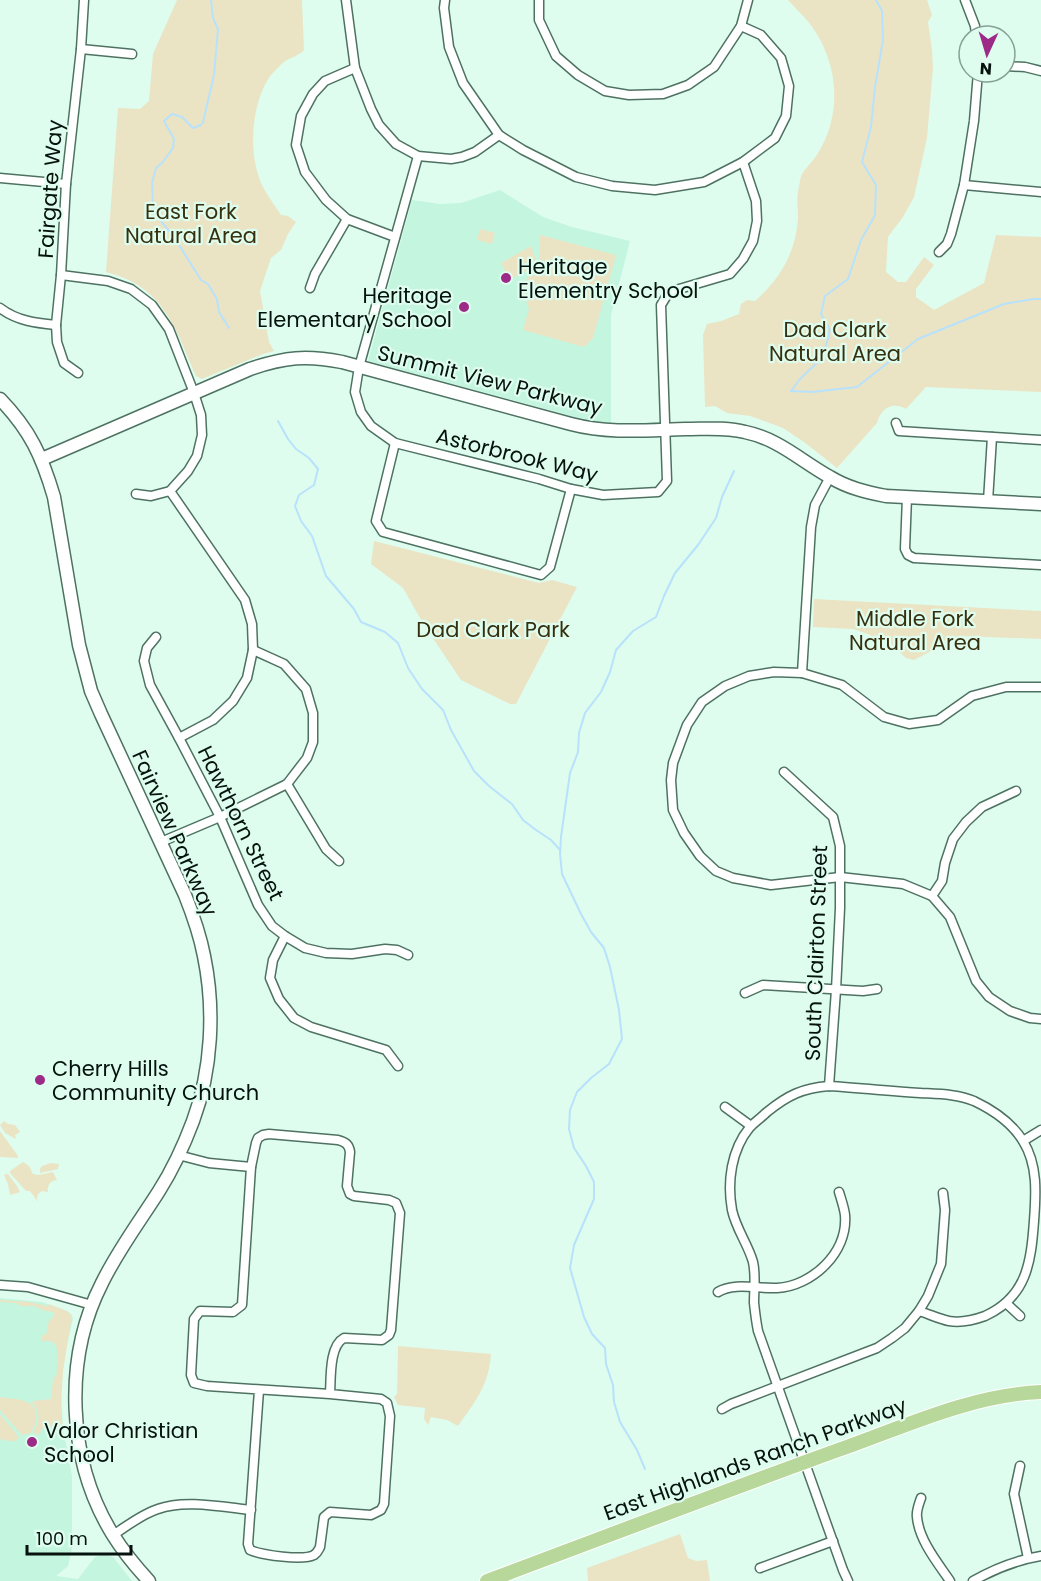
<svg xmlns="http://www.w3.org/2000/svg" width="1041" height="1581" viewBox="0 0 1041 1581" font-family="Poppins,sans-serif">
  <style>
    .built { fill: #c4f5df }
    .green { fill: #eae4c5 }
    .lines { fill: none; stroke-linecap: round; stroke-linejoin: round }
    .stream { stroke: #b8e2fb; stroke-width: 2 }
    .street-casing { stroke: #4e7262; stroke-width: 11 }
    .secondary-casing { stroke: #4e7262; stroke-width: 15 }
    .primary-casing { stroke: #fff; stroke-width: 16 }
    .street { stroke: #fff; stroke-width: 8 }
    .secondary { stroke: #fff; stroke-width: 12 }
    .primary { stroke: #b8d89b; stroke-width: 14 }
    .poi-dot { fill: #9d2a86; stroke: #defdef; stroke-width: 2 }
    .labels { text-anchor: middle; dominant-baseline: central; stroke-width: 4.5; stroke-linejoin: round; paint-order: stroke }
    .street-label { font-size: 21px; fill: #05120d; stroke: #defdef }
    .park-label { font-size: 21px; fill: #37300e; stroke: #defdef }
    .poi-label { font-size: 21px; fill: #05120d; stroke: #defdef; text-anchor: start }
  </style>
  <rect width="100%" height="100%" fill="#defdef"/>
  <!-- built -->
  <g class="built">
    <polygon points="500,190 543,217 572,227 630,241 611,315 611,424 594,422 368,361 412,200 440,204 461,203"/>
    <polygon points="0,1298 42,1302 67,1311 71,1314 73,1318 64,1358 61,1391 63,1428 72,1476 72,1549 68,1566 56,1576 78,1579 95,1557 104,1554 113,1557 132,1581 0,1581"/>
  </g>
  <!-- green -->
  <g class="green">
    <path d="M 177,0 L 302,0 L 304,50 C 299,56 291,57 284,62 C 280,65 275,71 271,75 C 251,102 248,153 261,183 C 266,194 274,204 281,215 L 288,216 L 296,222 L 288,234 L 281,250 L 271,258 L 260,291 L 269,342 L 274,351 L 263,354 L 202,379 L 196,376 C 175,327 163,286 106,272 L 118,108 L 140,109 L 149,101 L 153,54 Z"/>
    <path d="M 788,0 L 927,0 L 932,15 L 928,22 L 932,50 L 933,68 L 927,138 L 914,197 L 903,217 L 888,237 L 886,272 L 898,282 L 906,282 L 924,257 L 934,265 L 916,289 L 916,297 L 934,310 L 984,283 L 996,235 L 1041,237 L 1041,392 L 926,387 L 906,409 C 892,401 881,408 877,423 L 837,468 L 804,442 L 783,428 L 750,416 L 727,413 L 715,406 L 705,407 L 703,335 L 707,324 L 721,321 L 739,314 L 741,304 L 747,300 L 755,301 C 780,279 796,252 798,218 C 798,207 796,198 799,187 C 800,183 800,177 802,174 C 805,169 810,164 814,159 C 818,154 822,146 825,140 C 842,101 835,57 810,24 C 803,15 795,8 788,0 Z"/>
    <polygon points="480,229 495,233 492,244 477,240"/>
    <polygon points="540,235 616,255 593,338 584,347 523,330 529,309 521,285 539,266"/>
    <polygon points="531,246 538,265 509,280 501,263"/>
    <polygon points="374,541 539,583 552,580 577,587 516,704 510,704 461,680 424,625 403,588 371,564"/>
    <polygon points="814,599 1041,611 1041,639 961,636 914,660 906,658 887,641 853,629 813,627"/>
    <polygon points="4,1121 8,1124 15,1125 20,1132 15,1135 16,1139 5,1133 0,1125"/>
    <polygon points="0,1131 18,1156 18,1158 0,1157"/>
    <path d="M 23,1162 L 29,1166 L 33,1174 L 39,1175 L 53,1172 L 57,1180 C 50,1181 47,1185 48,1192 L 42,1191 L 38,1194 L 37,1198 L 38,1202 L 30,1191 L 26,1191 L 10,1173 L 10,1171 Z"/>
    <polygon points="51,1163 59,1164 58,1169 40,1173 40,1169 42,1166"/>
    <polygon points="6,1174 8,1174 17,1186 20,1192 10,1195 8,1184 4,1175"/>
    <path d="M 0,1300 L 29,1302 L 48,1306 L 49,1304 L 67,1311 L 72,1316 L 63,1371 L 61,1406 L 63,1431 L 62,1434 L 50,1432 L 51,1428 L 48,1427 L 46,1429 L 42,1428 L 39,1435 L 33,1433 C 39,1422 42,1412 32,1403 L 33,1401 L 51,1399 L 53,1379 L 57,1374 C 56,1366 61,1348 53,1342 C 52,1341 43,1341 42,1341 L 42,1335 L 46,1335 L 49,1320 L 53,1318 L 54,1312 L 45,1311 L 34,1306 L 21,1306 L 16,1303 L 0,1302 Z"/>
    <path d="M 398,1346 L 491,1354 C 489,1385 475,1402 458,1426 L 447,1420 L 431,1417 L 428,1425 L 424,1419 L 425,1408 L 398,1405 L 394,1397 L 397,1394 Z"/>
    <path d="M 0,1397 C 8,1399 17,1398 24,1401 C 41,1406 38,1421 31,1433 L 22,1435 L 0,1410 Z"/>
    <polygon points="0,1414 19,1437 16,1441 9,1441 0,1439"/>
    <polygon points="680,1534 688,1558 696,1561 707,1560 710,1581 588,1581 587,1568"/>
  </g>
  <g class="lines">
    <!-- stream -->
    <g class="stream">
      <polyline points="211,0 213,18 218,29 214,75 203,122 201,125 193,128 182,117 172,114 164,121 174,139 173,148 162,163 156,168 152,183 153,204 160,220 174,237 201,280 208,284 217,299 219,312 229,328"/>
      <polyline points="791,391 800,379 823,357 830,330 821,314 825,296 848,279 861,240 875,215 876,185 862,162 871,127 875,87 883,40 882,11 876,0"/>
      <polyline points="791,391 812,392 857,387 918,339 1004,304 1033,299 1041,299"/>
      <polyline points="278,421 288,439 296,449 309,458 318,469 314,485 299,495 295,506 301,521 312,536 326,576 354,609 361,622 385,632 398,643 408,668 422,689 443,710 451,730 474,771 489,786 512,804 523,820 536,830 551,840 560,850"/>
      <polyline points="645,1469 637,1450 620,1422 614,1402 613,1385 606,1364 605,1348 592,1334 584,1317 570,1268 574,1245 594,1199 594,1182 586,1166 574,1148 569,1129 570,1110 577,1092 591,1078 609,1064 622,1039 619,1010 610,967 604,948 591,932 581,914 562,874 560,854 561,837 570,773 578,752 579,733 585,713 601,692 610,672 616,650 633,631 656,617 664,596 675,573 698,545 716,518 722,497 734,471"/>
    </g>
    <defs>
      <g id="street">
        <polyline points="346,0 355,68 371,109 379,125 396,144 418,156 451,159 462,157 475,152 499,135"/>
        <polyline points="445,0 444,8 449,47 463,83 499,135 523,150 576,177 612,186 655,190 704,182 743,162 775,138 786,116 789,86 781,58 761,35 741,26"/>
        <polyline points="539,0 539,20 556,56 578,75 605,91 629,95 663,94 688,85 714,67 741,26 748,0"/>
        <polyline points="965,0 975,26 976,36"/>
        <polyline points="81,49 132,54"/>
        <polyline points="1005,66 1025,67 1041,71"/>
        <polyline points="355,68 325,81 313,94 301,116 296,145 305,172 326,200 347,219 395,237"/>
        <polyline points="418,156 359,367 355,392 361,412 371,426 395,443 539,479 571,489 603,495 658,492 667,481 661,305 669,292 730,274 743,259 753,241 757,221 756,201 743,162"/>
        <polyline points="0,178 66,184"/>
        <polyline points="964,185 1041,192"/>
        <polyline points="939,252 947,244 951,234 964,185 974,121 978,72"/>
        <polyline points="61,275 108,281 131,289 152,305 169,329 194,393 201,415 202,435 197,456 188,471 170,491 151,496 136,494"/>
        <polyline points="310,288 315,274 347,219"/>
        <path d="M 0,308 C 17,321 36,323 56,325"/>
        <polyline points="78,373 64,363 57,342 56,325 61,275 66,184 81,49 84,0"/>
        <polyline points="896,423 899,431 1041,440"/>
        <polyline points="395,443 376,521 383,532 541,575 550,567 571,489"/>
        <polyline points="170,491 245,600 252,624 253,650 247,678 233,701 213,720 179,738"/>
        <polyline points="907,497 905,549 908,555 914,558 1041,565"/>
        <polyline points="988,501 992,437"/>
        <polyline points="156,637 147,648 144,661 150,685 179,738 220,817 258,905 272,926 285,936 305,948 326,953 352,954 385,949 397,950 408,955"/>
        <polyline points="802,673 811,527 815,505 830,477"/>
        <polyline points="1041,687 1006,687 972,696 938,720 909,724 884,717 842,685 802,673 774,672 749,676 725,686 702,702 687,725 673,763 671,780 673,810 684,833 700,856 716,871 733,878 771,885 840,877 903,884 932,896 950,917 976,981 989,997 1010,1011 1030,1018 1041,1019"/>
        <polyline points="784,772 833,817 840,846 840,908 836,990 829,1086"/>
        <polyline points="287,784 326,849 339,861"/>
        <polyline points="161,842 220,817 287,784 307,758 313,742 313,713 306,689 284,664 253,650"/>
        <polyline points="932,896 942,881 945,863 953,839 966,822 982,807 1016,791"/>
        <polyline points="285,936 273,960 270,978 279,999 294,1018 311,1027 386,1050 398,1066"/>
        <polyline points="745,993 763,985 863,991 877,989"/>
        <polyline points="725,1107 751,1126"/>
        <polyline points="1023,1141 1041,1130"/>
        <polyline points="178,1155 209,1163 251,1167"/>
        <polyline points="0,1285 28,1287 92,1305"/>
        <path d="M 718,1292 C 734,1282 758,1289 777,1288 C 812,1286 848,1253 845,1215 C 844,1207 841,1199 839,1192"/>
        <polyline points="1006,1303 1020,1316"/>
        <path d="M 259,1390 L 248,1544 L 250,1550 C 262,1555 303,1561 314,1555 C 318,1552 318,1551 320,1547 L 324,1517 L 330,1512 L 371,1515 L 381,1510 L 384,1504 L 390,1416 L 387,1403 L 381,1399 L 330,1394 L 207,1386 L 194,1383 L 191,1375 L 194,1319 L 200,1311 L 233,1312 L 242,1305 L 251,1167 L 256,1143 L 258,1138 L 263,1135 L 269,1134 L 338,1140 C 345,1142 349,1144 350,1152 L 347,1186 L 350,1194 L 354,1196 L 389,1200 L 396,1203 L 400,1213 L 391,1330 L 389,1335 L 382,1340 L 344,1338 C 329,1346 331,1378 330,1394"/>
        <polyline points="722,1409 731,1404 877,1348 892,1338 905,1328 919,1311 928,1296 941,1264 945,1210 943,1193"/>
        <polyline points="1020,1466 1014,1494 1028,1558"/>
        <path d="M 921,1498 C 919,1504 916,1511 917,1517 C 919,1540 937,1562 950,1581"/>
        <path d="M 113,1535 C 127,1526 142,1514 158,1509 C 184,1499 223,1507 251,1510"/>
        <polyline points="760,1568 833,1541"/>
        <path d="M 848,1581 L 843,1570 L 758,1331 C 756,1321 755,1312 754,1303 C 754,1290 756,1275 753,1262 C 748,1244 736,1229 732,1210 C 727,1182 731,1150 750,1127 C 755,1122 762,1117 767,1112 C 788,1095 803,1088 829,1086 C 860,1088 890,1091 920,1093 C 938,1094 958,1094 974,1101 C 993,1110 1012,1123 1023,1141 C 1038,1165 1036,1194 1034,1221 C 1031,1262 1027,1297 985,1316 C 974,1320 961,1323 949,1321 C 939,1319 929,1314 919,1311"/>
        <path d="M 973,1581 C 994,1569 1017,1560 1041,1556"/>
      </g>
      <g id="secondary">
        <path d="M 0,399 C 30,430 42,456 54,497 L 79,645 L 91,691 L 101,714 L 185,895 C 193,915 200,935 204,956 C 215,1009 212,1070 193,1121 C 184,1145 173,1169 159,1191 C 140,1221 118,1250 102,1283 C 63,1359 67,1461 113,1535 C 123,1551 136,1567 149,1581"/>
        <path d="M 42,459 L 250,369 C 285,357 306,355 342,362 L 571,424 C 609,434 647,430 686,429 C 706,429 726,427 745,432 C 779,439 801,461 830,477 C 848,488 866,492 886,496 L 1041,504"/>
      </g>
      <path id="primary" d="M 487,1581 C 605,1537 722,1492 841,1449 C 906,1426 971,1395 1041,1392"/>
    </defs>
    <!-- street casing -->
    <use href="#street" class="street-casing"/>
    <!-- secondary casing -->
    <use href="#secondary" class="secondary-casing"/>
    <!-- primary casing -->
    <use href="#primary" class="primary-casing"/>
    <!-- street -->
    <use href="#street" class="street"/>
    <!-- secondary -->
    <use href="#secondary" class="secondary"/>
    <!-- primary -->
    <use href="#primary" class="primary"/>
  </g>
  <!-- markers -->
  <g class="poi-dot">
    <circle cx="506" cy="278" r="6"/>
    <circle cx="464" cy="307" r="6"/>
    <circle cx="40" cy="1080" r="6"/>
    <circle cx="32" cy="1442" r="6"/>
  </g>
  <g class="labels">
    <!-- street labels -->
    <g class="street-label">
      <text transform="translate(50 189) rotate(-86)">Fairgate Way</text>
      <text transform="translate(490 380) rotate(14)">Summit View Parkway</text>
      <text transform="translate(517 455) rotate(14)">Astorbrook Way</text>
      <text transform="translate(241 823) rotate(64)">Hawthorn Street</text>
      <text transform="translate(175 833) rotate(66)">Fairview Parkway</text>
      <text transform="translate(816 953) rotate(-88)">South Clairton Street</text>
      <text transform="translate(755 1459) rotate(-20)">East Highlands Ranch Parkway</text>
    </g>
    <!-- park labels -->
    <g class="park-label">
      <text x="191" y="211">East Fork<tspan x="191" dy="24">Natural Area</tspan></text>
      <text x="835" y="329">Dad Clark<tspan x="835" dy="24">Natural Area</tspan></text>
      <text x="915" y="618">Middle Fork<tspan x="915" dy="24">Natural Area</tspan></text>
      <text x="493" y="629">Dad Clark Park</text>
    </g>
    <!-- poi labels -->
    <g class="poi-label">
      <text x="518" y="266">Heritage<tspan x="518" dy="24">Elementry School</tspan></text>
      <text x="452" y="295" text-anchor="end">Heritage<tspan x="452" dy="24">Elementary School</tspan></text>
      <text x="52" y="1068">Cherry Hills<tspan x="52" dy="24">Community Church</tspan></text>
      <text x="44" y="1430">Valor Christian<tspan x="44" dy="24">School</tspan></text>
    </g>
  </g>
  <!-- north arrow -->
  <g transform="translate(987 54) rotate(184)"><circle r="28" fill="#defdef" stroke="#879f95" stroke-width="1.5"/>
  <path d="M0-4.5L10 22L0 15L-10 22Z" fill="#9d2a86"/>
  <text y="-9" font-size="16" font-weight="bold" text-anchor="middle" fill="#05120d">N</text>
  </g>
  <!-- scale -->
  <path d="M27 1545v9h104v-9" fill="none" stroke="#05120d" stroke-width="3"/>
  <text x="36" y="1545" font-size="18" fill="#05120d" stroke="#defdef" stroke-width="4.5" paint-order="stroke">100 m</text>
</svg>
